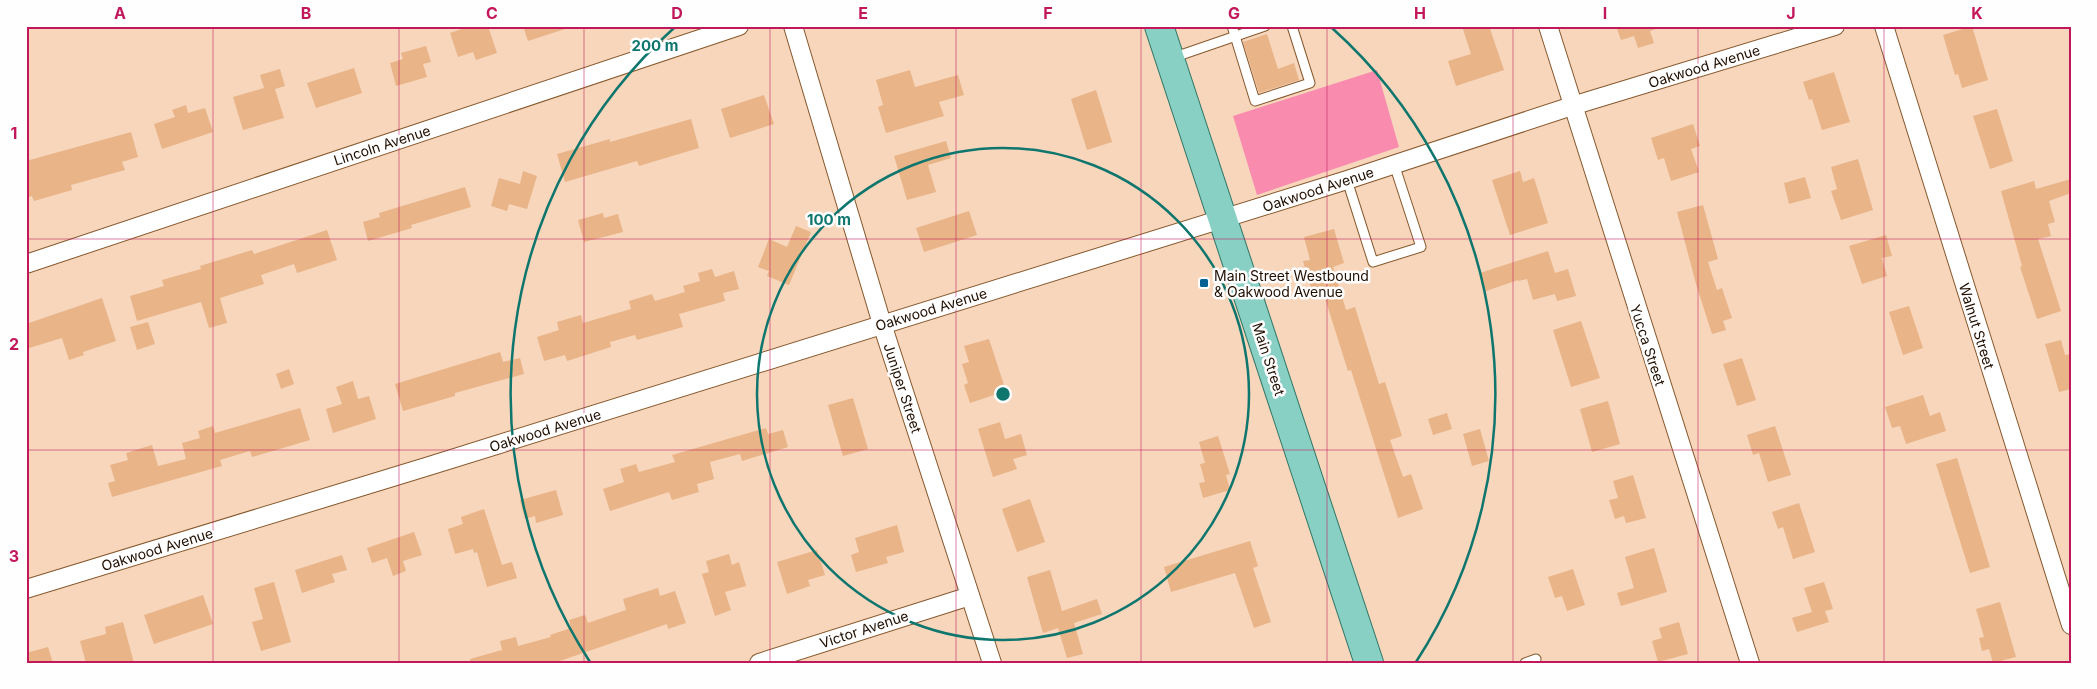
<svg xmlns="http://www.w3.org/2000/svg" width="2097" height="689" viewBox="0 0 2097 689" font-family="Inter,sans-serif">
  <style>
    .green { fill: #f98cae }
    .building { fill: #e9b488 }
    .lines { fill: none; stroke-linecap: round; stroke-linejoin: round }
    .lane-casing { stroke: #87582d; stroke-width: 11 }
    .street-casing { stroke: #87582d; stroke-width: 20 }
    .primary-casing { stroke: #307766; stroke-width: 30 }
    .lane { stroke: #fff; stroke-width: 9 }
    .street { stroke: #fff; stroke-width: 18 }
    .primary { stroke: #88cfc4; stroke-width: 28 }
    .grid { fill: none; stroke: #c2185b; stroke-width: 1; stroke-opacity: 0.55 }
    .ring { fill: none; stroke: #0f766e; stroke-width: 2.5 }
    .poi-dot { fill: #066293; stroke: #fefefe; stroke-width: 2 }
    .labels { text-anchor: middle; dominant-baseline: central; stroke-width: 5; stroke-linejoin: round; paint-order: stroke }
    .street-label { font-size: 14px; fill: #200e00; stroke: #fefefe }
    .poi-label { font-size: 14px; fill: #200e00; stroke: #fefefe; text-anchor: start }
    .centre { fill: #0f766e; stroke: #fefefe; stroke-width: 2.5 }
    .ring-label { font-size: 15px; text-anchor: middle; font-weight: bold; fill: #0f766e; stroke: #fefefe; stroke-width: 5; stroke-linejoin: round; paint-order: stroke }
    .neatline { fill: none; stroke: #c2185b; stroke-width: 2 }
    .grid-label { font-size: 16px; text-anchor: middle; font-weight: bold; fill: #c2185b }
  </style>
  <rect width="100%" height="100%" fill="#f7d6bc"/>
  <!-- green -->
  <polygon class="green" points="1377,70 1399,147 1257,195 1233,116"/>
  <!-- building -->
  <g class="building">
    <polygon points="470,26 488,26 497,53 476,60 473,52 458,57 450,33"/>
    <polygon points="523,26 564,26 565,29 528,41"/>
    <polygon points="1462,26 1489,26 1504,70 1456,86 1448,61 1471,54"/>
    <polygon points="1616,26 1655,26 1656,29 1650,31 1654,43 1638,48 1634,36 1621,40"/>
    <polygon points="1972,26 1988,80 1962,88 1958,74 1955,75 1943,35"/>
    <polygon points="1267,34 1278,69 1294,63 1299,80 1259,93 1243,42"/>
    <polygon points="426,46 431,62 423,64 427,77 396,86 390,63 403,59 401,53"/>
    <polygon points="354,68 362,93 316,108 307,83"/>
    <polygon points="280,69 285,86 275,89 284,118 243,130 233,97 264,88 260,75"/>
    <polygon points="910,70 915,87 958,75 964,95 939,102 944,116 886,133 878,107 883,105 876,80"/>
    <polygon points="1834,72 1850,122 1822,130 1812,99 1809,100 1803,82"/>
    <polygon points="1096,90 1112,142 1087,150 1071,99"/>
    <polygon points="764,95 774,124 730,138 721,109"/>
    <polygon points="186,105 188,113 205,108 213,132 162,149 154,124 175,117 172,110"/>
    <polygon points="1997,109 2013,161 1990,169 1973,116"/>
    <polygon points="691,119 699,148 639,166 637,161 565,182 557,154 610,139 610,142"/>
    <polygon points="1693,124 1700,146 1691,149 1699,172 1671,181 1664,158 1658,160 1651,138"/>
    <polygon points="131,132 138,157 122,162 125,170 71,185 72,190 34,201 32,196 26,198 26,161"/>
    <polygon points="946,141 951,158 928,165 936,192 907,200 894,156"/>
    <polygon points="1858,159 1873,210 1841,220 1831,191 1837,189 1831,167"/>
    <polygon points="523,171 537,176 527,209 509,204 507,211 491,206 499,178 520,184"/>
    <polygon points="1520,171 1523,182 1534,178 1548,223 1510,235 1492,180"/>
    <polygon points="1805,177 1811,198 1789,204 1784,183"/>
    <polygon points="2071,179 2071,193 2049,201 2055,222 2048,224 2051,236 2038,239 2061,311 2037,319 2020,267 2022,266 2001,191 2034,181 2036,189"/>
    <polygon points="465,187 471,207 411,225 412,228 368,241 363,222 380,217 379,213"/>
    <polygon points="1703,205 1718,259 1708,262 1717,290 1722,288 1732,318 1723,321 1726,330 1712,334 1696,284 1677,212"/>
    <polygon points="969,211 977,235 924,252 916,228"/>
    <polygon points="603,213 604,218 618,214 623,232 584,242 578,220"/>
    <polygon points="796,226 811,232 789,285 767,276 769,271 758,267 769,239 787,247"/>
    <polygon points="1334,229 1344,263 1333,267 1346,310 1355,307 1379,384 1385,382 1402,436 1390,440 1403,477 1411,474 1423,509 1398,518 1351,370 1348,371 1324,295 1314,298 1303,261 1310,260 1304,237"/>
    <polygon points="327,230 337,260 297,273 294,264 261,275 264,284 220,298 227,323 209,328 201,302 137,321 130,296 164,286 162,280 201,269 200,266 252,250 254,254"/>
    <polygon points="1886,235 1892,256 1882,258 1887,276 1862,284 1849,246"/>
    <polygon points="1548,251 1555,273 1568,269 1576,296 1557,301 1555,294 1533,300 1527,279 1518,281 1518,280 1486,291 1480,273"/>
    <polygon points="712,269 715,277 734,271 739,289 723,293 725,301 679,314 683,327 637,340 635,335 610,342 611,347 567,361 565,355 544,361 537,337 559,330 557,322 581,315 583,323 631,309 629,301 652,294 655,301 685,292 683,286 700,281 698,273"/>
    <polygon points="102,298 116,341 83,352 84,355 69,360 62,338 26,349 26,324"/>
    <polygon points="1909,306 1923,348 1903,355 1889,312"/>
    <polygon points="1581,321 1600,378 1571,387 1553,330"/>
    <polygon points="148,322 155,344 137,350 130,327"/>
    <polygon points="989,339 1006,391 970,403 964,385 968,383 962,364 969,362 964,346"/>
    <polygon points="2061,340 2065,355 2071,354 2071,389 2059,392 2045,344"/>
    <polygon points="500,352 503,362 520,358 524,374 455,393 455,396 403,411 395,384"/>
    <polygon points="1742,358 1756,400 1737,406 1723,364"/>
    <polygon points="289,369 294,384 281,389 276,374"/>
    <polygon points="353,381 358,399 369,396 376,419 333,433 326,409 342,404 336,387"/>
    <polygon points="1923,395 1930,416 1940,412 1946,431 1906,444 1900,426 1892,428 1885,407"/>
    <polygon points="853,398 868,449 843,456 828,405"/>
    <polygon points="1608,401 1620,444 1592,452 1580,409"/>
    <polygon points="300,408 310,440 252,457 250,451 220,460 222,466 112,497 108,483 115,481 110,465 128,460 126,453 152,445 158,466 186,459 182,443 200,438 198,431 213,426 215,433"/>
    <polygon points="1447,413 1452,429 1433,435 1428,419"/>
    <polygon points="1000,422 1005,439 1021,434 1027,455 1013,459 1017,469 993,477 978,429"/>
    <polygon points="1775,426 1791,475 1768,482 1759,453 1753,455 1747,435"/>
    <polygon points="766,428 768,434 783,430 788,447 742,461 740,454 710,462 714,479 697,484 699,492 672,500 669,492 610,511 603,489 624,482 620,469 636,464 639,472 675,462 672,455"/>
    <polygon points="1480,429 1489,461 1472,466 1463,434"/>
    <polygon points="1218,436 1230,474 1226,475 1230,490 1203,498 1199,483 1205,482 1200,464 1205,463 1199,442"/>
    <polygon points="1957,458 1990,567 1970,573 1936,464"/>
    <polygon points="1633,475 1646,518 1626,523 1624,516 1615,519 1609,500 1618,498 1613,481"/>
    <polygon points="556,490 563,515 536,523 535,516 525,519 520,500"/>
    <polygon points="1030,499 1045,542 1017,552 1002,509"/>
    <polygon points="1799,503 1815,552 1793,559 1783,527 1778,529 1772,512"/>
    <polygon points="484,509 502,565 512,562 517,578 487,587 477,552 474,553 473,549 455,554 448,529 463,524 461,517"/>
    <polygon points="897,525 904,552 886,557 888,563 856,572 851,555 859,552 855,538"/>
    <polygon points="414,532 422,555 403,561 406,571 393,576 387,558 372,563 367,548"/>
    <polygon points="1250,541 1258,566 1253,568 1271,622 1254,628 1235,573 1171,592 1164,567"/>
    <polygon points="1654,548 1667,592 1621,606 1617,593 1634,588 1625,557"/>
    <polygon points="817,550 825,575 808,580 810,586 787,594 777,562"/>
    <polygon points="729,554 732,565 739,562 746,586 725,592 731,610 715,616 702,574 709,572 706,561"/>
    <polygon points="342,555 347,570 332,574 335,582 302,593 295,570"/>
    <polygon points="1573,569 1585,605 1567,611 1562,596 1555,598 1548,577"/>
    <polygon points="1050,570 1062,611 1097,599 1102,614 1074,623 1083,654 1067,658 1058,628 1043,633 1027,577"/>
    <polygon points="274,582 291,642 261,651 252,622 263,619 254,588"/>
    <polygon points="1824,582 1833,609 1825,611 1829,622 1797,632 1792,618 1812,612 1804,588"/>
    <polygon points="658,588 660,596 675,591 686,623 668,629 667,624 554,663 470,663 470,659 502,650 500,641 516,637 518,646 551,637 550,635 571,628 569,620 585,615 588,623 626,610 623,599"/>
    <polygon points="203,595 213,624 154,644 144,615"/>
    <polygon points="2000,602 2016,657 1993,663 1989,649 1982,651 1979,638 1984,637 1976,609"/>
    <polygon points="123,622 134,663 86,663 80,641 106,634 105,627"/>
    <polygon points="1679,622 1688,654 1658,662 1652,641 1662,638 1659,628"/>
    <polygon points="48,647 53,663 26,663 26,653"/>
  </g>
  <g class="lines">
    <defs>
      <g id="lane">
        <polyline points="1232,26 1255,101 1310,83 1292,26"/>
        <polyline points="1172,58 1265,26"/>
        <polyline points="1347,180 1373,262 1421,247 1394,164"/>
        <polyline points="1525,663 1536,659"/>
      </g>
      <g id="street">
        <polyline points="793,26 882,324 992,663"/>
        <polyline points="1548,26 1750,663"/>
        <polyline points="1884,26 2071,625"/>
        <polyline points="26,264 739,26"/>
        <polyline points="26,589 429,466 1347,180 1572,106 1835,26"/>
        <polyline points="759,663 970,596"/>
      </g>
      <polyline id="primary" points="1159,26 1369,663"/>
    </defs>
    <!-- lane casing -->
    <use href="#lane" class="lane-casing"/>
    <!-- street casing -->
    <use href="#street" class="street-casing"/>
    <!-- primary casing -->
    <use href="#primary" class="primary-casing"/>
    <!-- lane -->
    <use href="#lane" class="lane"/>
    <!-- street -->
    <use href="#street" class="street"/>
    <!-- primary -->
    <use href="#primary" class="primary"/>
  </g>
  <!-- grid -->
  <path class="grid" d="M 213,26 L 213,663M 399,26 L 399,663M 584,26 L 584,663M 770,26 L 770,663M 956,26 L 956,663M 1141,26 L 1141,663M 1327,26 L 1327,663M 1513,26 L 1513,663M 1698,26 L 1698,663M 1884,26 L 1884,663M 26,239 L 2071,239M 26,450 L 2071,450"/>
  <!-- distance rings -->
  <g class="ring">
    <circle cx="1003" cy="394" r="246"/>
    <path d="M590 662A492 492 0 0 1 674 28M1332 28A492 492 0 0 1 1416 662"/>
  </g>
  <!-- markers -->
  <rect class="poi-dot" x="1199" y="278" width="10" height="10" rx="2.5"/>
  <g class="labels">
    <!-- street labels -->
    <g class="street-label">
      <text transform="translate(1704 66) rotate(-17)">Oakwood Avenue</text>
      <text transform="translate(382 145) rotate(-18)">Lincoln Avenue</text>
      <text transform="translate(1318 189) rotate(-18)">Oakwood Avenue</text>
      <text transform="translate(931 309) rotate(-17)">Oakwood Avenue</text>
      <text transform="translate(1977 326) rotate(73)">Walnut Street</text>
      <text transform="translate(1648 345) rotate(72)">Yucca Street</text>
      <text transform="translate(1269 359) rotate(72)">Main Street</text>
      <text transform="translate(903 388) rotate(72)">Juniper Street</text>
      <text transform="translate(545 430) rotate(-17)">Oakwood Avenue</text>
      <text transform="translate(157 549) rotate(-17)">Oakwood Avenue</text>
      <text transform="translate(864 629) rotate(-18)">Victor Avenue</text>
    </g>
    <!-- poi labels -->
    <g class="poi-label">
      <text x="1214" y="275">Main Street Westbound<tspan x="1214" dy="16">&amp; Oakwood Avenue</tspan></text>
    </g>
  </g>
  <circle cx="1003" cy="394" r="8" class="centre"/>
  <g class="ring-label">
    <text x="655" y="51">200 m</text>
    <text x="829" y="225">100 m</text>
  </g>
  <!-- border -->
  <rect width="2097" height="689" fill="none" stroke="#fefefe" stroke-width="55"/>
  <rect x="28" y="28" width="2042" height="634" class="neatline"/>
  <g class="grid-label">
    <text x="120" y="19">A</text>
    <text x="306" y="19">B</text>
    <text x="492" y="19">C</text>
    <text x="677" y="19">D</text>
    <text x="863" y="19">E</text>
    <text x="1048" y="19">F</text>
    <text x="1234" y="19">G</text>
    <text x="1420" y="19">H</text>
    <text x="1605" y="19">I</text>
    <text x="1791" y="19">J</text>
    <text x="1977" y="19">K</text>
    <text x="14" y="139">1</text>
    <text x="14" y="350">2</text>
    <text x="14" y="562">3</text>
  </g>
</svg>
